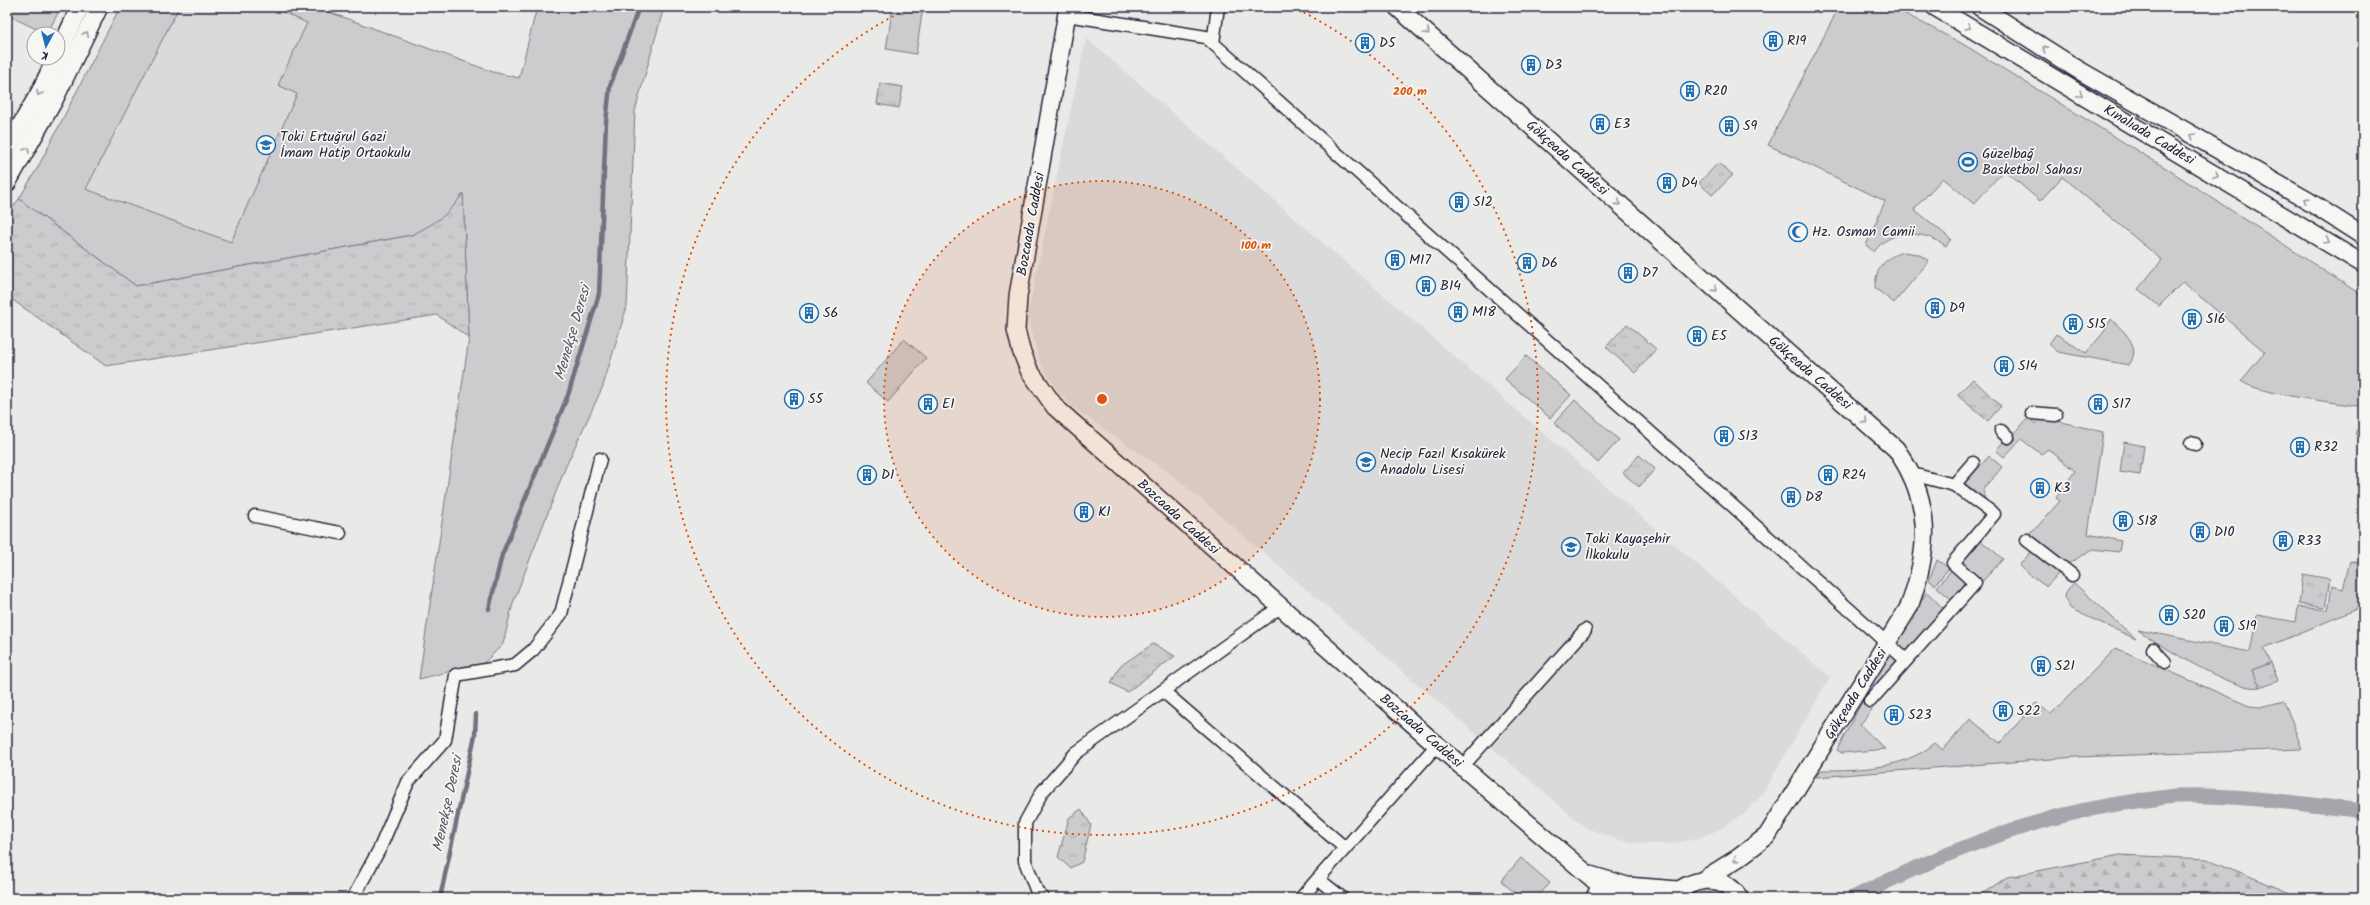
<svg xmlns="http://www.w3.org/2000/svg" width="2370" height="905" viewBox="0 0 2370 905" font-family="Kalam,sans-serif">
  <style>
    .built { fill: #dadada }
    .grass { fill: #ccccce; stroke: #777784 }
    .forest { fill: url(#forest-firs); stroke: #777784 }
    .park { fill: url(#park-tufts); stroke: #777784 }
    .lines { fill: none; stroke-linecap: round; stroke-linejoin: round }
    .stream { stroke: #71717f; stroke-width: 4.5 }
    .canal { stroke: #a5a5ac; stroke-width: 15 }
    .street-casing { stroke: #22223b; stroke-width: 15 }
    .secondary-casing { stroke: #22223b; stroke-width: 20 }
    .street { stroke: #f6f6f2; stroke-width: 12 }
    .secondary { stroke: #f6f6f2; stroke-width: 17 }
    .oneway { stroke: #9797a0 }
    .ring { fill: none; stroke: #de560e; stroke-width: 2; stroke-dasharray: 2 4 }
    .labels { text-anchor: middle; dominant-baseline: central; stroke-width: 3.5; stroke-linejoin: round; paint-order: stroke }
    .poi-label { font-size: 14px; fill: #22223b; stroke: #f6f6f2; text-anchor: start }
    .street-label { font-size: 14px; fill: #22223b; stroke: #f6f6f2 }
    .water-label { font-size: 15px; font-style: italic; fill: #565668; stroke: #f6f6f2 }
    .centre { fill: #de560e; stroke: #f6f6f2; stroke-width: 2 }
    .ring-label { font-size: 12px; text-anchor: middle; font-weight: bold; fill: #de560e; stroke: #f6f6f2; stroke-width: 3.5; stroke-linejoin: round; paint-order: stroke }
  </style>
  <defs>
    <pattern id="forest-firs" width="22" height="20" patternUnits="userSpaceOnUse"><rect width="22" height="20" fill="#ccccce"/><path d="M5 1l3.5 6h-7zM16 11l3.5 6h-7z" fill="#afafb2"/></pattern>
    <pattern id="park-tufts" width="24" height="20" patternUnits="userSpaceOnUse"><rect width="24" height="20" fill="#ccccce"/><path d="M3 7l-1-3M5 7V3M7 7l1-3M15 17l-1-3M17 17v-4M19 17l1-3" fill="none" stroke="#afafb2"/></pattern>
  </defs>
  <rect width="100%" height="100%" fill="#e9e9e7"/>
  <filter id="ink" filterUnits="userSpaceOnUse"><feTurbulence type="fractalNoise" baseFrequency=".025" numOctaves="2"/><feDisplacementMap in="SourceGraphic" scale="8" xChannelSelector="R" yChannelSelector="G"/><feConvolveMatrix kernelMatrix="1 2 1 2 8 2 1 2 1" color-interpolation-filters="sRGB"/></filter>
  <g filter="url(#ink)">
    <!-- built -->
    <g class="built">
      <polygon points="120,7 315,7 463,193 136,286 19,199 38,167"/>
      <polygon points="1086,38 1557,445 1830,677 1763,793 1744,814 1720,829 1696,839 1669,844 1644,844 1619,840 1586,828 1176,478 1072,407 1057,390 1040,363 1030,327 1028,313"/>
    </g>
    <!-- grass -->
    <g class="grass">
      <polygon points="7,7 61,7 47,34 7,15"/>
      <polygon points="120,7 179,7 86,189 231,242 297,94 278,85 307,23 272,7 315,7 493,72 519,78 537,7 664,7 635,111 627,306 603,386 566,466 513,603 503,644 484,663 419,679 469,338 463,194 452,210 431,225 412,235 136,286 19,199 38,167"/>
      <polygon points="893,7 923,7 916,54 886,49"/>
      <path d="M 1839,7 L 1892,7 L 1961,43 L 2169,170 L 2363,296 L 2363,407 C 2336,402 2259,395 2241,381 L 2265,352 L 2183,282 L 2159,306 L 2138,289 L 2162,260 L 2062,177 L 2040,201 L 2004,170 L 1974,204 L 1943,178 L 1914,209 L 1951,239 L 1946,246 C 1924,230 1890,228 1874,252 L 1866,245 L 1885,201 L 1768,145 Z"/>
      <path d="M 1903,252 L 1918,254 L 1929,261 L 1894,303 L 1875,288 C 1875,269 1885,257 1903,252 Z"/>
      <path d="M 2111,319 C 2125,332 2142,347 2129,365 L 2058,352 L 2049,344 L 2056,334 L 2086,353 L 2104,332 Z"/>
      <polygon points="904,339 926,358 888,402 866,383"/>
      <polygon points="1526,356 1571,395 1550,418 1505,379"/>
      <polygon points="1575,400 1619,440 1598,463 1554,423"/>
      <polygon points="2029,417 2035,424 2041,417 2103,432 2088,534 2121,541 2119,552 2093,549 2066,565 2029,533 2037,527 2060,501 2056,498 2075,471 2048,449 2041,454 2021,439 2004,457 1996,450 2004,441 2009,445 2016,439 2013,435"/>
      <circle cx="2360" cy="433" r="4.5"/>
      <polygon points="1989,456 2002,467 1983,490 1985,500 1965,483"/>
      <polygon points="1979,539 2003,559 1980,584 1958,563"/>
      <polygon points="2034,548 2061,571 2046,587 2019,566"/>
      <polygon points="1937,560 1949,568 1935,585 1929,580"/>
      <path d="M 2350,561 L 2363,564 L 2363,622 L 2357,609 L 2264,648 L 2271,663 L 2252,670 L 2260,687 C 2235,693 2160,645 2138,630 L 2250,652 L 2257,615 L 2296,622 L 2298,607 L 2328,610 L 2332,586 L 2343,589 Z"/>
      <polygon points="1953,568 1969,583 1953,601 1937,587"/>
      <polygon points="2074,583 2136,639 2071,609 2064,598 2068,589"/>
      <polygon points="1927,592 1944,609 1906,654 1894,645"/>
      <path d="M 2116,648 L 2249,706 L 2260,707 L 2284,701 L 2302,749 L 2077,757 L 1816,777 L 1821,770 C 1860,770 1904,769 1935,743 L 1943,750 L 1970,719 L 2000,743 L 2036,703 L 2051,714 Z"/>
      <polygon points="1891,651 1902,660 1882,682 1867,692"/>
      <polygon points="1863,700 1873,708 1860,725 1885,749 1842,753 1837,750"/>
      <polygon points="1521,858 1550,883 1536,898 1521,898 1501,881"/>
      <polygon points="1704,889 1716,891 1727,898 1682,898 1693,890"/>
    </g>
    <!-- forest -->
    <polygon class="forest" points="2120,855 2208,859 2290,893 2292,898 1976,898 2007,877"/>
    <!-- park -->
    <g class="park">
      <polygon points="880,83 903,87 899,108 877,104"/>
      <polygon points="1718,163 1733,175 1712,195 1699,183"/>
      <path d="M 463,193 L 469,338 L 437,315 L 106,366 L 7,296 L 7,215 L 19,199 L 136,286 L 412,235 C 435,223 449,215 463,193 Z"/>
      <polygon points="1627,324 1656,349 1635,373 1606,347"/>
      <polygon points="1973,379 2001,406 1988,421 1957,395"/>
      <polygon points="2124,442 2144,446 2140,475 2120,472"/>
      <polygon points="1639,455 1655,469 1639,487 1623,473"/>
      <polygon points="2303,574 2330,579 2325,608 2299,604"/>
      <polygon points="1153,644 1175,656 1127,692 1111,683 1120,666"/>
      <polygon points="2271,663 2278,680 2260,687 2252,670"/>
      <polygon points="1081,809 1091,825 1082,862 1070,868 1058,857 1069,818"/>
    </g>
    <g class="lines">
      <!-- stream -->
      <g class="stream">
        <polyline points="489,609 502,555 568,395 599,294 606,122 610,86 639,7"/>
        <polyline points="440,898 475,735 476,714"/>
      </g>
      <!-- canal -->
      <path class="canal" d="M 1853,898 C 1943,853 2037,814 2137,801 C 2150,800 2163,797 2176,796 C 2239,794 2301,804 2363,811"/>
      <defs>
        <g id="street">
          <polyline points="1067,15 1206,37 1906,660"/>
          <polyline points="1213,43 1218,7"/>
          <polyline points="2032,413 2056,415"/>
          <polyline points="2001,431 2008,437"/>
          <polyline points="2191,443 2195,444"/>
          <polyline points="1954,485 1973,463"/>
          <polyline points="255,516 340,533"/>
          <polyline points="2027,540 2072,575"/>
          <polyline points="2153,649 2165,662"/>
          <polyline points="1163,691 1345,848"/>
          <polyline points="1870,701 1975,583 1953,563 1994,514 1954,485 1912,474"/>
          <polyline points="1462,767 1585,630"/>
          <polyline points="1318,879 1342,898"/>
          <polyline points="353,898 380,848 408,782 445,740 456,675 515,665 533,650 561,614 600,459"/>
          <polyline points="1043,898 1037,892 1025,861 1025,823 1042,792 1076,753 1280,607"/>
          <polyline points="1301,898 1437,745"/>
          <polyline points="1592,898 1598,885"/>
        </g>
        <g id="secondary">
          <polyline points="1068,7 1018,296 1016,330 1021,350 1029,370 1055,407 1430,739 1615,898"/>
          <path d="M 1397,7 L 1896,449 C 1933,502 1930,549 1909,607 L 1767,836 L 1738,858 L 1703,880"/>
          <polyline points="1935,7 2363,264"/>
          <polyline points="1980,7 2077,69 2308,201 2363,236"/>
          <polyline points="58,54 80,7"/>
          <polyline points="7,149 40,92 56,58"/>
          <polyline points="7,183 54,100 99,7"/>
          <polyline points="1590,875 1627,886 1678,890"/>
          <path d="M 1671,898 C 1688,878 1724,871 1739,898"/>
        </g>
      </defs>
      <!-- street casing -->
      <use href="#street" class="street-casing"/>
      <!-- secondary casing -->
      <use href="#secondary" class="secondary-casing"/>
      <!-- street -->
      <use href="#street" class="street"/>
      <!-- secondary -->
      <use href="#secondary" class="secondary"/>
    </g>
    <!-- one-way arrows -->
    <defs><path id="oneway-chevron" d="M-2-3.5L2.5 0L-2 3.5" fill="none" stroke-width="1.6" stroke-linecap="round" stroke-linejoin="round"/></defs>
    <g class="oneway">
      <use href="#oneway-chevron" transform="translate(1968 27) rotate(31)"/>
      <use href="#oneway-chevron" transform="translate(1427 32) rotate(42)"/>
      <use href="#oneway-chevron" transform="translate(86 34) rotate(-64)"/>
      <use href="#oneway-chevron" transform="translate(2045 49) rotate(-147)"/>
      <use href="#oneway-chevron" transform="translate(39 93) rotate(118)"/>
      <use href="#oneway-chevron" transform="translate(2080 94) rotate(31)"/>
      <use href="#oneway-chevron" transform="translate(2193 136) rotate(-150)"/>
      <use href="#oneway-chevron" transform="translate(27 150) rotate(-61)"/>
      <use href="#oneway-chevron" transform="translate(2216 175) rotate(31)"/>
      <use href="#oneway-chevron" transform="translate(2306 200) rotate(-149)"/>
      <use href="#oneway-chevron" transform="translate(1618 203) rotate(41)"/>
      <use href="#oneway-chevron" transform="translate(2327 241) rotate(31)"/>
      <use href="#oneway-chevron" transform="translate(1715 289) rotate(41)"/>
      <use href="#oneway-chevron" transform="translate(1865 421) rotate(42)"/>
      <use href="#oneway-chevron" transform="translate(1736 859) rotate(146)"/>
    </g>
  </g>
  <!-- distance rings -->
  <circle cx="1102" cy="399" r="218" fill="#de560e" fill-opacity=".12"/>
  <g class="ring">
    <circle cx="1102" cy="399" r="218"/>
    <path d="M1293 7A436 436 0 1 1 911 7"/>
  </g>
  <!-- icons -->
  <defs>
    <symbol id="building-ring" viewBox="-11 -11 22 22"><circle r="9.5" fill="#f6f6f2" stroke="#1f6fb2" stroke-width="1.5"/><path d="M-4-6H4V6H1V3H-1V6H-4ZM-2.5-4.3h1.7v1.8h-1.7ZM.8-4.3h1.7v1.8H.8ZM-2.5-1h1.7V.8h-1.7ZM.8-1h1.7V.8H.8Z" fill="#1f6fb2"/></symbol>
    <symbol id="school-ring" viewBox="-11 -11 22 22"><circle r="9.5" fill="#f6f6f2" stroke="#1f6fb2" stroke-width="1.5"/><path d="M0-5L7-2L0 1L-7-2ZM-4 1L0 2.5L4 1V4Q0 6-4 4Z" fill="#1f6fb2"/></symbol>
    <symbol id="stadium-ring" viewBox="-11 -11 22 22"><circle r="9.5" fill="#f6f6f2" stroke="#1f6fb2" stroke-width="1.5"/><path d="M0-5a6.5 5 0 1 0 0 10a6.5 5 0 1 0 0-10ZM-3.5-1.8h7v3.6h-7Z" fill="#1f6fb2"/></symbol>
    <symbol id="mosque-ring" viewBox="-11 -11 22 22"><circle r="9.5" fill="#f6f6f2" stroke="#1f6fb2" stroke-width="1.5"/><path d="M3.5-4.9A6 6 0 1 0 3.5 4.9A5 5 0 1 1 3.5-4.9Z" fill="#1f6fb2"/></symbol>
  </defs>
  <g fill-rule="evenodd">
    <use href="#building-ring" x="1762" y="30" width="22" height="22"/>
    <use href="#building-ring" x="1354" y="32" width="22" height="22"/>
    <use href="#building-ring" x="1520" y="54" width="22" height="22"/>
    <use href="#building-ring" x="1679" y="80" width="22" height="22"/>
    <use href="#building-ring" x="1589" y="113" width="22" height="22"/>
    <use href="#building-ring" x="1718" y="115" width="22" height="22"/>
    <use href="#school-ring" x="255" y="134" width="22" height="22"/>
    <use href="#stadium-ring" x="1957" y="151" width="22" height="22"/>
    <use href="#building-ring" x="1656" y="172" width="22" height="22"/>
    <use href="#building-ring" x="1448" y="191" width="22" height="22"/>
    <use href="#mosque-ring" x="1787" y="221" width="22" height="22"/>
    <use href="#building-ring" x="1384" y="249" width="22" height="22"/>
    <use href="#building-ring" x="1516" y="252" width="22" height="22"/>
    <use href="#building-ring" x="1617" y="262" width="22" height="22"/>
    <use href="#building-ring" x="1415" y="275" width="22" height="22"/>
    <use href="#building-ring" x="1924" y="297" width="22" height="22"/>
    <use href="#building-ring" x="1447" y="301" width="22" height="22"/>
    <use href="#building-ring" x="798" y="302" width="22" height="22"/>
    <use href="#building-ring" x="2181" y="308" width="22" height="22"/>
    <use href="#building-ring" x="2062" y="313" width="22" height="22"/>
    <use href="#building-ring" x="1686" y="325" width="22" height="22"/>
    <use href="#building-ring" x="1993" y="355" width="22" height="22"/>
    <use href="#building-ring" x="783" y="388" width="22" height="22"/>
    <use href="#building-ring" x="917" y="393" width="22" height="22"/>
    <use href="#building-ring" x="2087" y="393" width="22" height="22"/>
    <use href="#building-ring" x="1713" y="425" width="22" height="22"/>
    <use href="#building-ring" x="2289" y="436" width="22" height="22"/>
    <use href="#school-ring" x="1355" y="451" width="22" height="22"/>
    <use href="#building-ring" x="856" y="464" width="22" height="22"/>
    <use href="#building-ring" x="1817" y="464" width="22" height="22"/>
    <use href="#building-ring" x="2029" y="477" width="22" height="22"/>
    <use href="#building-ring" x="1780" y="486" width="22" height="22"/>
    <use href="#building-ring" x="1073" y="501" width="22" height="22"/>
    <use href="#building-ring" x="2112" y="510" width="22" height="22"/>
    <use href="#building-ring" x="2189" y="521" width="22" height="22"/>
    <use href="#building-ring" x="2272" y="530" width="22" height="22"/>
    <use href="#school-ring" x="1560" y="536" width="22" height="22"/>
    <use href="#building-ring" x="2158" y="604" width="22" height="22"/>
    <use href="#building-ring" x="2213" y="615" width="22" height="22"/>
    <use href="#building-ring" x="2030" y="655" width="22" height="22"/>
    <use href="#building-ring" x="1992" y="700" width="22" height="22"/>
    <use href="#building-ring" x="1883" y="704" width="22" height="22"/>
  </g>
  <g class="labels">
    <!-- poi labels -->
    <g class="poi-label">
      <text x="1787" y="41">R19</text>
      <text x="1379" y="43">D5</text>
      <text x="1545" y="65">D3</text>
      <text x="1704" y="91">R20</text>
      <text x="1614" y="124">E3</text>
      <text x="1743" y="126">S9</text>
      <text x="280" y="137">Toki Ertuğrul Gazi<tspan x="280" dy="16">İmam Hatip Ortaokulu</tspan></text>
      <text x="1982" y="154">Güzelbağ<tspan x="1982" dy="16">Basketbol Sahası</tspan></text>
      <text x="1681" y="183">D4</text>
      <text x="1473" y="202">S12</text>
      <text x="1812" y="232">Hz. Osman Camii</text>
      <text x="1409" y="260">M17</text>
      <text x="1541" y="263">D6</text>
      <text x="1642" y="273">D7</text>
      <text x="1440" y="286">B14</text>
      <text x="1949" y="308">D9</text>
      <text x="1472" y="312">M18</text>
      <text x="823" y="313">S6</text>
      <text x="2206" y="319">S16</text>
      <text x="2087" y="324">S15</text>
      <text x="1711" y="336">E5</text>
      <text x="2018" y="366">S14</text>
      <text x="808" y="399">S5</text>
      <text x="942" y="404">E1</text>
      <text x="2112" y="404">S17</text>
      <text x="1738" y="436">S13</text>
      <text x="2314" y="447">R32</text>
      <text x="1380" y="454">Necip Fazıl Kısakürek<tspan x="1380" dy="16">Anadolu Lisesi</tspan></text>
      <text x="881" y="475">D1</text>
      <text x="1842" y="475">R24</text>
      <text x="2054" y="488">K3</text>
      <text x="1805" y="497">D8</text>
      <text x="1098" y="512">K1</text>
      <text x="2137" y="521">S18</text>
      <text x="2214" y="532">D10</text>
      <text x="1585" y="539">Toki Kayaşehir<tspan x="1585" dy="16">İlkokulu</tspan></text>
      <text x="2297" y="541">R33</text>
      <text x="2183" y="615">S20</text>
      <text x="2238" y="626">S19</text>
      <text x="2055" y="666">S21</text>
      <text x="2017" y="711">S22</text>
      <text x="1908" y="715">S23</text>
    </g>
    <!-- street labels -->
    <g class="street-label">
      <text transform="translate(2149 135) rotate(31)">Kınalıada Caddesi</text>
      <text transform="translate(1567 158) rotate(42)">Gökçeada Caddesi</text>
      <text transform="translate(1031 224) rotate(-80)">Bozcaada Caddesi</text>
      <text transform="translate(1810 373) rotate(41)">Gökçeada Caddesi</text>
      <text transform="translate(1178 517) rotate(42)">Bozcaada Caddesi</text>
      <text transform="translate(1856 694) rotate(-58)">Gökçeada Caddesi</text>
      <text transform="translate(1421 731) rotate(41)">Bozcaada Caddesi</text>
    </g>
    <!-- water labels -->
    <g class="water-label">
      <text transform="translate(573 333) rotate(-74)">Menekşe Deresi</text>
      <text transform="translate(448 804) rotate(-78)">Menekşe Deresi</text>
    </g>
  </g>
  <circle cx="1102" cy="399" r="6" class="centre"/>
  <g class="ring-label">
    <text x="1410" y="95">200 m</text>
    <text x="1256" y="249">100 m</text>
  </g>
  <!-- margin -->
  <rect width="2370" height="905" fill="none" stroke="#f6f6f2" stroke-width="24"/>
  <rect x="12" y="12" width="2346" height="881" fill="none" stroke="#22223b" stroke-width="1.5" filter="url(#ink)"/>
  <!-- north arrow -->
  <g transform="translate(46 46) rotate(187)"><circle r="19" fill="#f6f6f2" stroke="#a1a1a9"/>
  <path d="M0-3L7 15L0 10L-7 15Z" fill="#1f6fb2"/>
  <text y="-6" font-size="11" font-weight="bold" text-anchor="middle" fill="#22223b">K</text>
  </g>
</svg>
